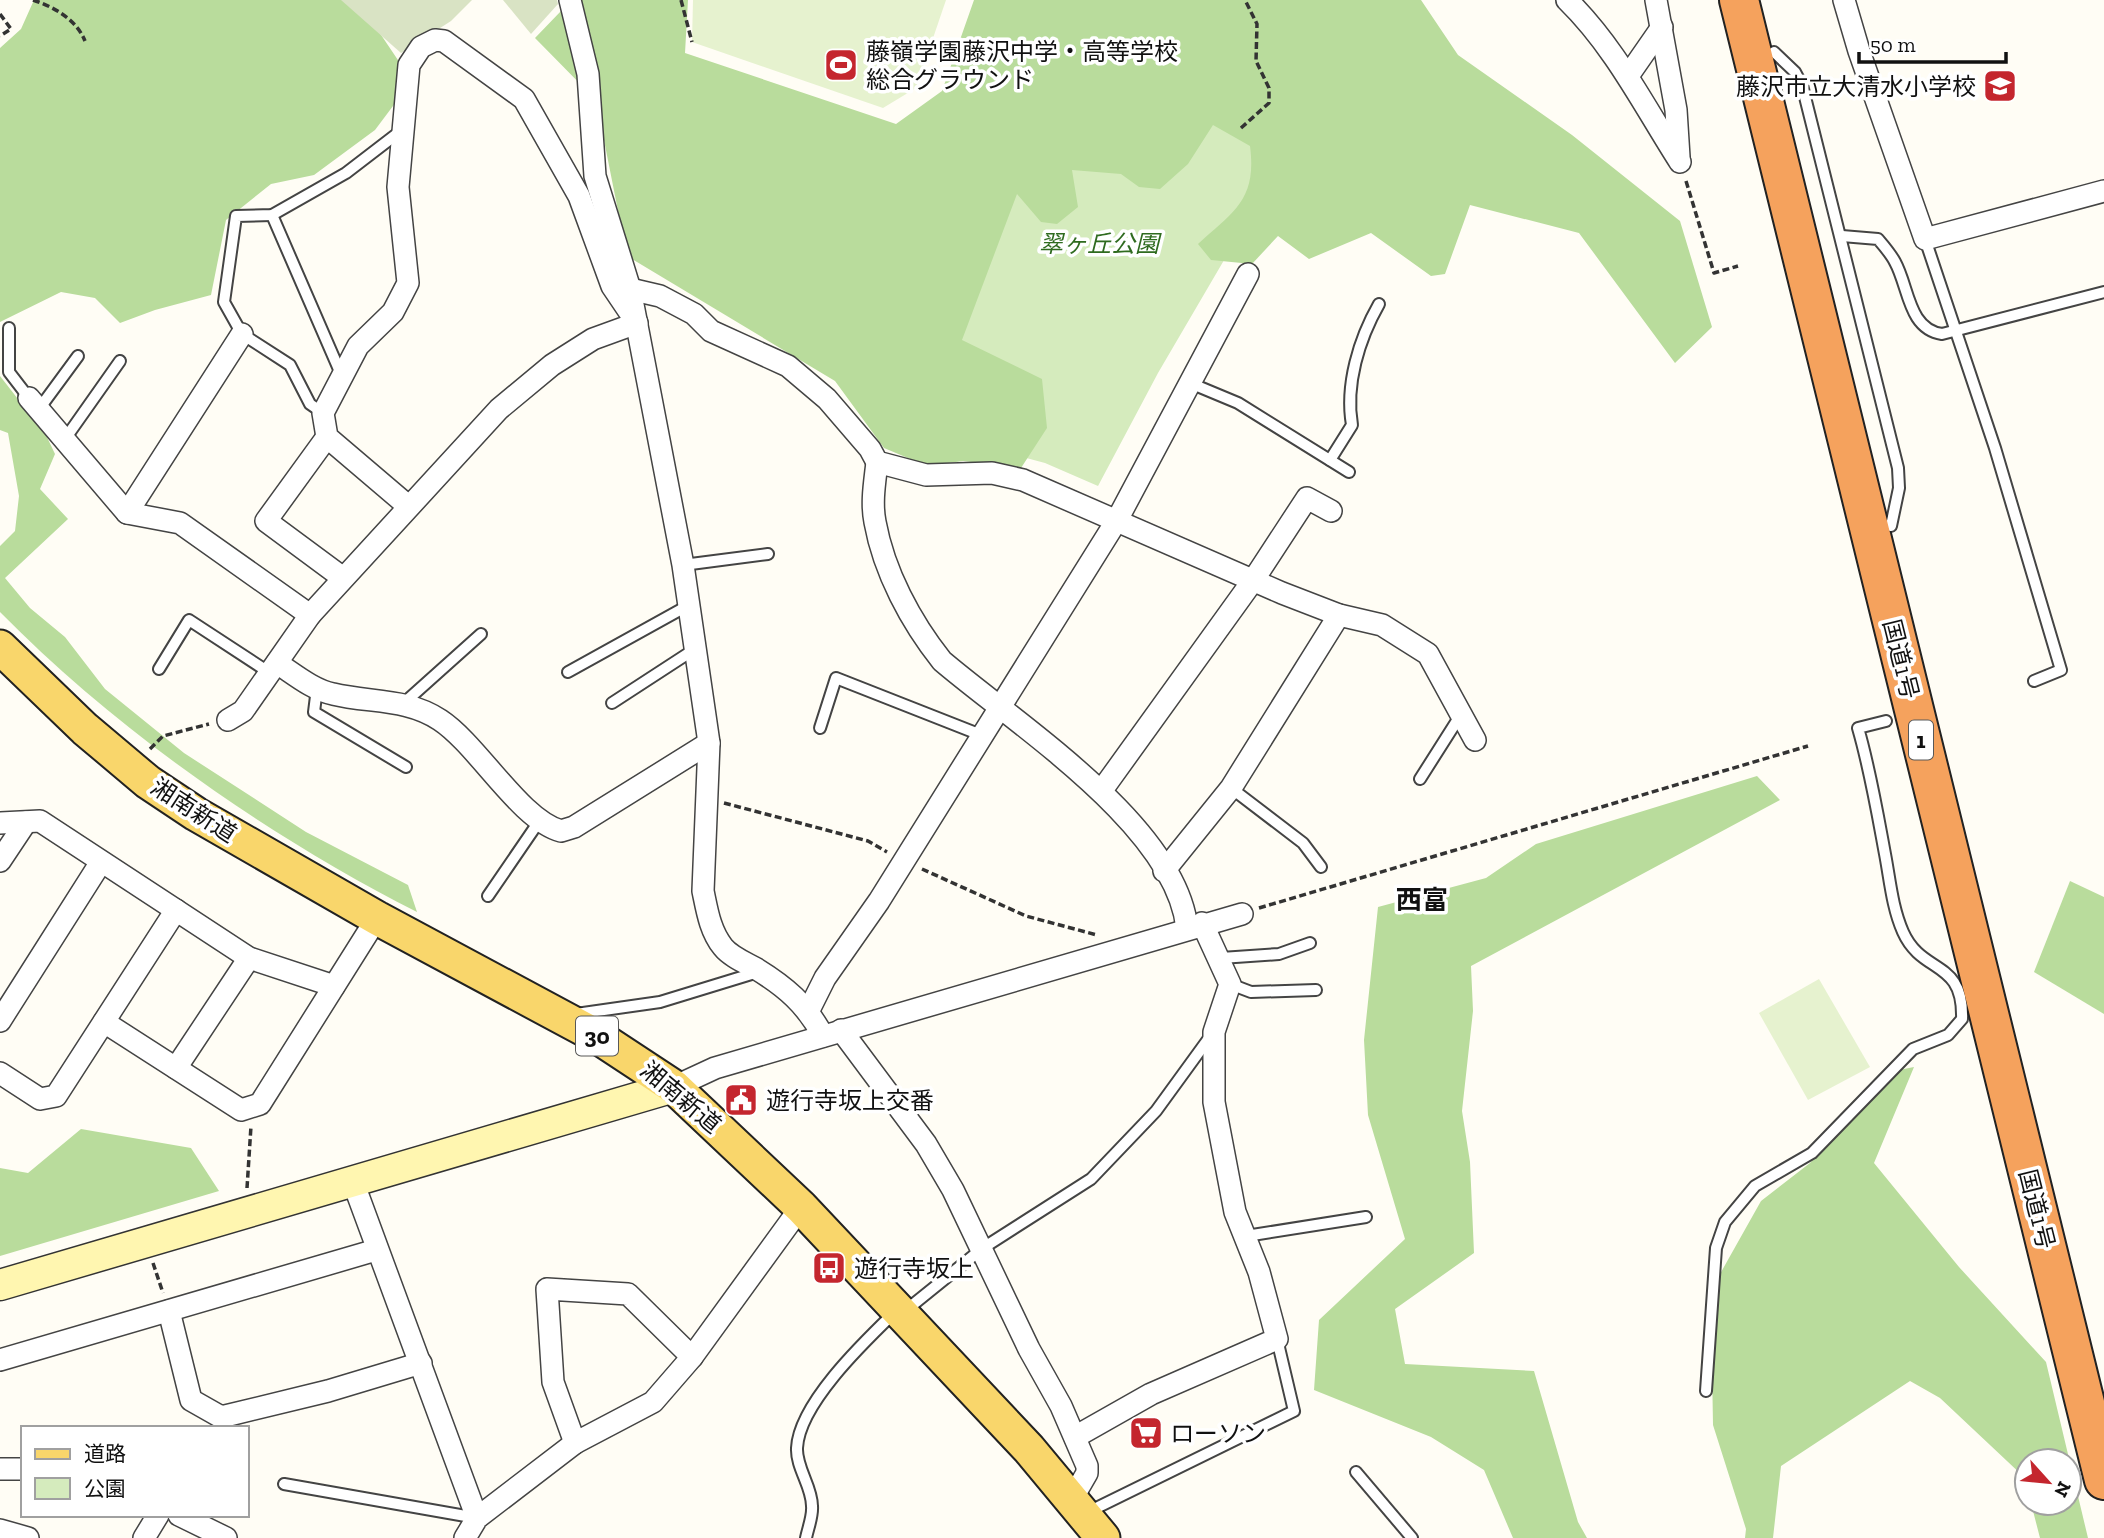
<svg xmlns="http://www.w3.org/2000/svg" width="2104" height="1538" viewBox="0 0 2104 1538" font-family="'Zilla Slab','Noto Sans JP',serif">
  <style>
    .green { fill: #d5ebbd }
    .forest { fill: #b9dc9c }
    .cemetery { fill: #d9e3c4 }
    .pitch { fill: #e6f2cf }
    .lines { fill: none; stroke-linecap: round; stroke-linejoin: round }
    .lane-casing { stroke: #444; stroke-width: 14 }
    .street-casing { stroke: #444; stroke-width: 24 }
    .secondary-casing { stroke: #333; stroke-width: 33 }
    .primary-casing { stroke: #222; stroke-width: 37 }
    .highway-casing { stroke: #222; stroke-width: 42 }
    .path { stroke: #333; stroke-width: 3.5; stroke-dasharray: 7 3.5; stroke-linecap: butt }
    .lane { stroke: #fff; stroke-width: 10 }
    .street { stroke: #fff; stroke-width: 21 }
    .secondary { stroke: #fff6b0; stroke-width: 30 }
    .primary { stroke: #f9d66b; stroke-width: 33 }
    .highway { stroke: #f5a25d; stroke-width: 38 }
    .labels { text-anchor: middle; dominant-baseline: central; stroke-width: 7; stroke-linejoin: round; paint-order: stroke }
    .shield { fill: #fff; stroke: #585858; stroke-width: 2 }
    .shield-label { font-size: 23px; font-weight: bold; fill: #111 }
    .poi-label { font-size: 24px; fill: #111; stroke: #fff; text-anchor: start }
    .park-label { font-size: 24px; font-style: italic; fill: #2f6b1f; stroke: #fff }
    .street-label { font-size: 24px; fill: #111; stroke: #fff }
    .neighbourhood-label { font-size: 26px; font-weight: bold; fill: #111; stroke: #fff }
  </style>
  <rect width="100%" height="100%" fill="#fffdf5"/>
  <!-- green -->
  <polygon class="green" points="1198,109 1256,148 1244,226 1158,373 1098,486 1045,463 886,420 988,201"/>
  <!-- forest -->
  <g class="forest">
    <polygon points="34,0 350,0 371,20 404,69 396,102 375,130 314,175 271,184 226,220 211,295 155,310 120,323 95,298 61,292 0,322 0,48 21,29"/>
    <path d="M 562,0 L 688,0 L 685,53 L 896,124 L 942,91 L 974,0 L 1421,0 L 1458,55 L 1572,135 L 1680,221 L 1712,327 L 1675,363 L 1579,233 L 1470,205 L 1445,274 L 1431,276 L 1371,233 L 1309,259 L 1278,236 L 1252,264 L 1211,260 L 1198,244 C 1234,211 1257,200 1250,146 L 1213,125 L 1188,164 L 1160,189 L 1139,187 L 1121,174 L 1072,170 L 1078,207 L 1057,224 L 1041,222 L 1017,194 L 962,340 L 1042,379 L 1047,428 L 1021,468 L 963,461 L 927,466 L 884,448 L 835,381 L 627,256 L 596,100 L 535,38 L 561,11 Z"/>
    <path d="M 0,376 L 46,435 L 55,454 L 40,489 L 68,519 L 5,578 L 30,608 L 65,637 L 105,689 L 184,753 L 306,832 L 408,885 L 417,912 C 268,836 117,731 0,612 L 0,546 L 15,531 L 19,496 L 8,433 L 0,430 Z"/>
    <polygon points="1757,776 1780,800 1471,966 1473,1011 1462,1111 1470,1162 1474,1253 1395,1309 1405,1364 1534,1371 1578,1522 1587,1538 1513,1538 1484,1470 1431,1437 1314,1390 1319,1320 1405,1239 1368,1115 1364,1040 1378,907 1486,878 1536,844"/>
    <polygon points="2070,881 2104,897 2104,1014 2034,972"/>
    <polygon points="1914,1067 1874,1163 1959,1267 2046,1362 2088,1538 2040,1538 2031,1503 2069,1503 2069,1461 2027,1461 2027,1487 2024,1477 1940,1398 1910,1381 1781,1466 1773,1538 1745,1538 1746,1529 1713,1425 1712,1367 1720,1274 1761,1201 1810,1163 1837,1131 1899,1070"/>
    <polygon points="81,1129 191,1148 219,1191 0,1256 0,1168 28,1173"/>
  </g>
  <!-- cemetery -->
  <g class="cemetery">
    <polygon points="341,0 472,0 451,21 401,53"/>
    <polygon points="503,0 557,0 558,4 531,34"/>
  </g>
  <!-- pitch -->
  <g class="pitch">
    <polygon points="693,0 946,0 916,88 883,108 692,42"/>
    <polygon points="1819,979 1870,1067 1808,1100 1759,1013"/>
  </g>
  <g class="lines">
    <defs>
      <g id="lane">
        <polyline points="1774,52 1795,72 1802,85 1898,468 1899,488 1891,526"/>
        <polyline points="272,215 341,374"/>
        <path d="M 1842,236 L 1878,239 C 1884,246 1891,254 1895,262 C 1909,287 1908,329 1942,334 L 2104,292"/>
        <polyline points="1925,239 1995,448 2061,670 2034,681"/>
        <polyline points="9,328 9,372 29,398"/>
        <polyline points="1190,383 1238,403 1349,472"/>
        <polyline points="39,409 78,356"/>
        <polyline points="323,413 310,404 290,365 242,334 224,302 236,216 272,215 346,173 402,130"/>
        <polyline points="65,439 120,361"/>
        <path d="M 1330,460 L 1352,425 C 1345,385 1359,339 1379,304"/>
        <polyline points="683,565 768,554"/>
        <polyline points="159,669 189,620 270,673"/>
        <polyline points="568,672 689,605"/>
        <polyline points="317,688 314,712 406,767"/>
        <polyline points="404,703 481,634"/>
        <polyline points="612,703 695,649"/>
        <polyline points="820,728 836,678 981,735"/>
        <polyline points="1420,779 1460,716"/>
        <polyline points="1231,788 1303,843 1321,867"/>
        <polyline points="488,896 540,820"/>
        <polyline points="1221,958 1279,954 1310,943"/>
        <polyline points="1230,984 1251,992 1316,990"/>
        <polyline points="576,1014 660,1002 758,972"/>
        <polyline points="1246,1236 1366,1217"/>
        <polyline points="905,1311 983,1248 1091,1179 1156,1111 1212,1034"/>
        <path d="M 1706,1391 L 1716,1248 L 1725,1222 L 1755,1186 L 1812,1153 L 1913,1049 L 1948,1035 L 1962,1019 C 1964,959 1922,975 1903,932 C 1892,907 1890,880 1885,854 C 1877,811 1870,769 1858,728 L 1886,721"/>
        <polyline points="1356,1472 1412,1538"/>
        <polyline points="284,1484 477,1518"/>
        <polyline points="1086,1513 1294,1411 1277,1339"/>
        <path d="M 806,1538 C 808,1528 813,1516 812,1506 C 812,1486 796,1468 797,1448 C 799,1404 864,1342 894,1313"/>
      </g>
      <g id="street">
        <path d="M 570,0 L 588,74 L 595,176 L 630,289 L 683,565 L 709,743 L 703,891 C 707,910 710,931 723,947 C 730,956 744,962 755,968 C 786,987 806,1004 823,1036"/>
        <path d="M 1567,0 C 1615,47 1644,106 1680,162"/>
        <polyline points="1656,0 1676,110 1679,157"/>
        <polyline points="1844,0 1859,51 1925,239 2104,191"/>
        <polyline points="1628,76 1662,27"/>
        <polyline points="630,289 660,296 694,314 711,331 788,366 827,399 870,449 877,462 926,475 992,473 1023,480 1282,593 1339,615 1382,625 1428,654 1475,740"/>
        <polyline points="29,398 127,513 180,523 310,615"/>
        <polyline points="327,437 266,521 343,578"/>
        <path d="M 877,462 C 875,481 871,502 875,522 C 884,572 911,622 942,661 C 1017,725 1176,826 1187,928"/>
        <polyline points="127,513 242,334"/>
        <path d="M 277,663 C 294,674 313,690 333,694 C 370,703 407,698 440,720 C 478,745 520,820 561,831 L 574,827 L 709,743"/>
        <polyline points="228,720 243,711 310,615 499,409 552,365 593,339 637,323 612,286 579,196 524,99 444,41 435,40 421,47 409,65 398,187 408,283 393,312 358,346 323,413 327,437 408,506"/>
        <polyline points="1102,790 1254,579 1307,498 1331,511"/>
        <polyline points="0,823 40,821 249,958 334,986"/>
        <polyline points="0,861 26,822"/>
        <polyline points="1164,871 1231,788 1339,615"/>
        <polyline points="809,1010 825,978 879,901 1117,520 1248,274"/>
        <polyline points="0,1021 101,862"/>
        <polyline points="104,1022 241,1110 260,1104 377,918"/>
        <polyline points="841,1030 926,1144 953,1190 1029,1349 1061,1406 1087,1466 1087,1473 1072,1499"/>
        <polyline points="176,1068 249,958"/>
        <polyline points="0,1073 40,1099 56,1096 176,910"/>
        <polyline points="674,1087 715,1068 1242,914"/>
        <polyline points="353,1182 477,1518"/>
        <polyline points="169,1311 191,1400 221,1417 328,1391 421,1363"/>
        <polyline points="0,1360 376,1250"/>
        <polyline points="1075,1437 1151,1394 1277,1339 1259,1272 1235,1212 1214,1102 1214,1032 1230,984 1202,923"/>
        <polyline points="575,1443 553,1382 547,1289 628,1294 692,1357"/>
        <polyline points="0,1469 23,1469"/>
        <polyline points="179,1515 226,1538"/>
        <polyline points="0,1530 28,1538"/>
        <polyline points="144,1538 158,1515"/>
        <polyline points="465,1538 477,1518 575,1443 653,1402 692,1357 801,1207"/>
      </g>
      <polyline id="secondary" points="0,1285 674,1087"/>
      <polyline id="primary" points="0,647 85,729 148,782 196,814 377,918 595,1035 674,1087 801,1207 1029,1449 1103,1538"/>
      <polyline id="highway" points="1739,0 2104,1480"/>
    </defs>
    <!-- lane casing -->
    <use href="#lane" class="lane-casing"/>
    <!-- street casing -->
    <use href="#street" class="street-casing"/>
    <!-- secondary casing -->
    <use href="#secondary" class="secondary-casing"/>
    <!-- primary casing -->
    <use href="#primary" class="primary-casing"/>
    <!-- highway casing -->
    <use href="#highway" class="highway-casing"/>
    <!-- path -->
    <g class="path">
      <path d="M 33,0 C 54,7 76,19 85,41"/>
      <polyline points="681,0 692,42"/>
      <polyline points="0,14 11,29 0,36"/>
      <polyline points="1241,128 1269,103 1269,88 1256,61 1257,24 1245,0"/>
      <polyline points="1686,181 1714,273 1738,266"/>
      <polyline points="150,749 163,736 209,724"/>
      <polyline points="724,803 868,841 887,852"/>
      <polyline points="922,869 1026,916 1097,935"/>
      <polyline points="1259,908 1808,746"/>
      <polyline points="247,1188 251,1126"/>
      <polyline points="153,1263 163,1293"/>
    </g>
    <!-- lane -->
    <use href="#lane" class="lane"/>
    <!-- street -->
    <use href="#street" class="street"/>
    <!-- secondary -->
    <use href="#secondary" class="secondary"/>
    <!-- primary -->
    <use href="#primary" class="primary"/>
    <!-- highway -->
    <use href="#highway" class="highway"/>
  </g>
  <!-- icons -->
  <defs>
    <symbol id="stadium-square" viewBox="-11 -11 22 22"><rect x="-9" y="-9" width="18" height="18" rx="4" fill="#c4262e" stroke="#fff"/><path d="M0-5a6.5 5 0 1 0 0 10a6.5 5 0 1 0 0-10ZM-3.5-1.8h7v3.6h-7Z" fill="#fff"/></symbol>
    <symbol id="school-square" viewBox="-11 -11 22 22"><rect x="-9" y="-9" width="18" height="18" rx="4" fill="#c4262e" stroke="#fff"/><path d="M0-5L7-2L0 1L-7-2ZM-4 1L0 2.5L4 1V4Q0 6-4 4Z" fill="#fff"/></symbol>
    <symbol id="civic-square" viewBox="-11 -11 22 22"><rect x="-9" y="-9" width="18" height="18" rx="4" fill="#c4262e" stroke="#fff"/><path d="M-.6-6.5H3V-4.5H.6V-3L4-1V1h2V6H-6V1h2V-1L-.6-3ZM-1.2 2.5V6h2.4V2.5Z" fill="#fff"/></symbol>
    <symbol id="bus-square" viewBox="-11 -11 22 22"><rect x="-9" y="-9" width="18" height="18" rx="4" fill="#c4262e" stroke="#fff"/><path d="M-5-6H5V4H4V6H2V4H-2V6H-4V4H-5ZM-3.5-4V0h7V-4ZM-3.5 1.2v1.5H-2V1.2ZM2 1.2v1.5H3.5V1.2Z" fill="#fff"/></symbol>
    <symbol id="supermarket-square" viewBox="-11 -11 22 22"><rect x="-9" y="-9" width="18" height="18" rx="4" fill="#c4262e" stroke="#fff"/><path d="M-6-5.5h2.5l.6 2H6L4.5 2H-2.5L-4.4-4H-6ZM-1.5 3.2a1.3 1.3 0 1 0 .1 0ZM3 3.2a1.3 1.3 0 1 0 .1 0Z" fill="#fff"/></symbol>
  </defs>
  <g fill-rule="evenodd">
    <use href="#stadium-square" x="822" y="46" width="38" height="38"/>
    <use href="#school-square" x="1981" y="67" width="38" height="38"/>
    <use href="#civic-square" x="722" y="1081" width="38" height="38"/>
    <use href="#bus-square" x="810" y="1249" width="38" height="38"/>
    <use href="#supermarket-square" x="1127" y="1414" width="38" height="38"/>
  </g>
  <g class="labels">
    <!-- shield labels -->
    <g class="shield">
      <rect x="1909" y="720.5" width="24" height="39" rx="5"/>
      <rect x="576" y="1016.5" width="42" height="39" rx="5"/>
    </g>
    <g class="shield-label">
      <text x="1921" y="740">1</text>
      <text x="597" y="1036">30</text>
    </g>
    <!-- poi labels -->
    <g class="poi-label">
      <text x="866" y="51">藤嶺学園藤沢中学・高等学校<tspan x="866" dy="28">総合グラウンド</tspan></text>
      <text x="1976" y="86" text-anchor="end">藤沢市立大清水小学校</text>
      <text x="766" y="1100">遊行寺坂上交番</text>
      <text x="854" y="1268">遊行寺坂上</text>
      <text x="1170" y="1433">ローソン</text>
    </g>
    <!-- park labels -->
    <g class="park-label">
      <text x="1099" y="243">翠ヶ丘公園</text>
    </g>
    <!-- street labels -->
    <g class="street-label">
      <text transform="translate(1901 659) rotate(76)">国道1号</text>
      <text transform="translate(194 810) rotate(33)">湘南新道</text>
      <text transform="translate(681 1097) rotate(40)">湘南新道</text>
      <text transform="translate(2037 1209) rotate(76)">国道1号</text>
    </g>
    <!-- neighbourhood labels -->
    <g class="neighbourhood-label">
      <text x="1422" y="900">西富</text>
    </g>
  </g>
  <!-- legend -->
  <rect x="21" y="1426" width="228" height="91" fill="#ffffff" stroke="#a0a0a0" stroke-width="2"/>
  <rect x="35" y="1449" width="35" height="10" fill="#f9d66b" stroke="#a0a0a0" stroke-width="2"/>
  <text x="84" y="1461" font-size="21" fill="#111111">道路</text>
  <rect x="35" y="1478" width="35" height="21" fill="#d5ebbd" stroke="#a0a0a0" stroke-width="2"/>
  <text x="84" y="1496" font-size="21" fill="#111111">公園</text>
  <!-- north arrow -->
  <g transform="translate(2048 1482) rotate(117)"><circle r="33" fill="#ffffff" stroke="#a0a0a0" stroke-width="2"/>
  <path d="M0-5L12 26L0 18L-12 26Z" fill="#c4262e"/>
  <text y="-10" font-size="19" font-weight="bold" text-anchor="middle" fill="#111111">N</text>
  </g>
  <!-- scale -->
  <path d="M1859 52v10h147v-10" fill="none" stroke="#111111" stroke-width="3.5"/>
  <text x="1870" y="52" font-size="21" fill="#111111" stroke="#ffffff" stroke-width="5" paint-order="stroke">50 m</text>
</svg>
